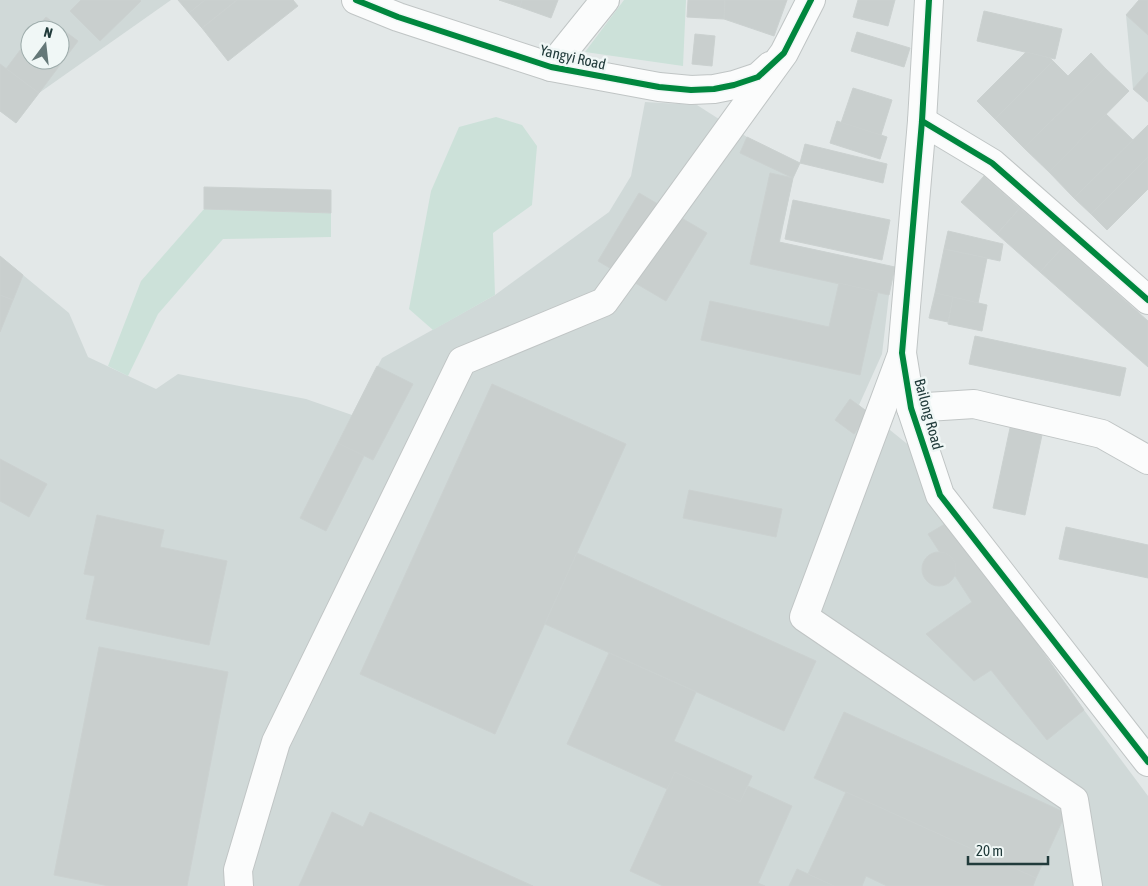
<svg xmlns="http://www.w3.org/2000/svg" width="1148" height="886" viewBox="0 0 1148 886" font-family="'Asap Condensed',sans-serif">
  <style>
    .built { fill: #d0d9d8; fill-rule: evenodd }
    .green { fill: #cce1d9 }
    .building { fill: #c9cfce; stroke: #cbd1d0 }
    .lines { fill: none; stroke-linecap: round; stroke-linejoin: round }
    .minor-casing { stroke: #c0c5c5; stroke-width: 30 }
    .minor { stroke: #fbfcfc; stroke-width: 28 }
    .cycleway-casing { stroke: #f0f7f6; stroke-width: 9 }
    .cycleway { stroke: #00873e; stroke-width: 6 }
    .labels { text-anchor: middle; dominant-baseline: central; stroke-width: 5; stroke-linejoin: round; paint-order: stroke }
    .street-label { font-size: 15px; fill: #213b3b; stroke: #f0f7f6 }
  </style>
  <rect width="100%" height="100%" fill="#e3e8e8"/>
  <!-- built -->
  <g class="built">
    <path d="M 0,0 L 171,0 L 39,93 L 16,123 L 0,111 ZM 30,30 L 60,30 L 60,60 L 30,60 Z"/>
    <polygon points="1139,0 1148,0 1148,102 1133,89 1126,15"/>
    <polygon points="645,102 697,105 747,137 800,163 793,178 780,242 895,267 889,295 882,354 859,405 916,451 950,521 1084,710 1148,796 1148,886 0,886 0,256 69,313 88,357 156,389 178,374 306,399 352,415 382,358 495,295 609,212 631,176"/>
  </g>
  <!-- green -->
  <g class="green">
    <polygon points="624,0 686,0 683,66 585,52"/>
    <polygon points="496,117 522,125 537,146 532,205 493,233 495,295 433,330 409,309 431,191 459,127"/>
    <polygon points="204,209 331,213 331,237 223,239 158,314 128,376 108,366 141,281"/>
  </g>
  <!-- building -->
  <g class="building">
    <polygon points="81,0 140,0 141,1 100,41 70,11"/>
    <polygon points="178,0 205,0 189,13"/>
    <polygon points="205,0 237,0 202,28 189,13"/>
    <polygon points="237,0 293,0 298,6 228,61 202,28"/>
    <polygon points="499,0 522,0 520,7"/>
    <polygon points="522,0 558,0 551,18 520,7"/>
    <polygon points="688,0 725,0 724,19 687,17"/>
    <polygon points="725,0 787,0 774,36 724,19"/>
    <polygon points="858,0 895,0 888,26 853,17"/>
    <polygon points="1139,0 1148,0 1148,35 1126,15"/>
    <polygon points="984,11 1062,29 1055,59 977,41"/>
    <polygon points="46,17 78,41 39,93 6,69 30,37 30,60 60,60 60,30 35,30"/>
    <polygon points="857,32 910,48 904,67 851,51"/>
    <polygon points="695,34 715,36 712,66 692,64"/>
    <polygon points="1026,52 1050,58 1053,61 995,119 977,101"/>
    <polygon points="1091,53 1105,68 1024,148 995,119 1053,61 1068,76"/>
    <polygon points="0,64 39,93 16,123 0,111"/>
    <polygon points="1105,68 1129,91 1049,172 1024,148"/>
    <polygon points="1148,72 1148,102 1133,89"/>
    <polygon points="853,88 892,100 881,135 841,123"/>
    <polygon points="1106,114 1133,140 1074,198 1049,172"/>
    <polygon points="837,121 887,137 880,159 830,143"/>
    <polygon points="1148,125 1148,157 1091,214 1074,198"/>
    <polygon points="747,137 800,163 793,178 740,153"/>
    <polygon points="805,144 887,164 883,183 800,163"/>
    <polygon points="1148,157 1148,189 1107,230 1091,214"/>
    <polygon points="770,173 793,178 779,242 895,267 889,295 750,264"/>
    <polygon points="984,176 1020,208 997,234 961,202"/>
    <polygon points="204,187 331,190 331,213 204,209"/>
    <polygon points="639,193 707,233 666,301 598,261"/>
    <polygon points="793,200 890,220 882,260 785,239"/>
    <polygon points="1020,208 1064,246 1040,272 997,234"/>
    <polygon points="948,231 1003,244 1000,261 944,249"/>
    <polygon points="1064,246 1148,321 1148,367 1040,272"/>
    <polygon points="944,249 987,258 978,303 935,293"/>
    <polygon points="0,256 23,275 13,300 0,295"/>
    <polygon points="839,283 878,292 860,375 701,340 710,301 829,327"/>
    <polygon points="935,293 953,297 948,322 929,318"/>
    <polygon points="0,295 13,300 0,332"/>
    <polygon points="953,297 987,305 982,331 948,324"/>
    <polygon points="975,336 1126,368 1120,396 969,364"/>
    <polygon points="377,366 413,384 373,460 338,443"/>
    <polygon points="492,384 626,444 495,734 360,674"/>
    <polygon points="850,399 869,413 854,434 835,420"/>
    <polygon points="1010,428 1042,435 1025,515 993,508"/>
    <polygon points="338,443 364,456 326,531 300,518"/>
    <polygon points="0,459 47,484 29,517 0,501"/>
    <polygon points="689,490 782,509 776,537 683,518"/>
    <polygon points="97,515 164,530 160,547 227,561 209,645 86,619 95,576 84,574"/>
    <polygon points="950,521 1084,710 1047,740 991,670 974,681 926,634 972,602 928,534"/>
    <polygon points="1066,527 1148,545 1148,578 1059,559"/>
    <circle cx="939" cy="569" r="17"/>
    <polygon points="577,553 816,661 784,731 545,624"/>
    <polygon points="99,647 228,672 187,886 109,886 54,875"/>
    <polygon points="609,653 696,692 674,741 752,776 740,802 675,772 667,789 567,744"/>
    <polygon points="844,712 1066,813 1036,878 814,778"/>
    <polygon points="675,772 740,802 748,786 792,806 758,883 765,886 663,886 630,871"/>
    <polygon points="846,792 1036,878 1033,886 887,886 866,876 862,886 834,886 808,874"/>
    <polygon points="332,812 363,827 370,812 533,886 299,886"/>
    <polygon points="797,869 808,874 834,886 789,886"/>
  </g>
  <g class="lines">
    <defs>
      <g id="minor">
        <polyline points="356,0 398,17 551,67 659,87 691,90 714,89 734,85 758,77 770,66"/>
        <polyline points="929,0 922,121 902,353 911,408 940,495 1148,762"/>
        <polyline points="551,67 605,0"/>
        <polyline points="922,121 992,163 1148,300"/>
        <polyline points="902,354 804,617 1074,800 1088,886"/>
        <polyline points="911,408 974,404 1102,434 1148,460"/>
        <polyline points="239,886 238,870 276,742 462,361 604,302 784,53 811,0"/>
      </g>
    </defs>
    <!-- minor casing -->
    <use href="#minor" class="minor-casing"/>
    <!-- minor -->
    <use href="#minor" class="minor"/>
    <defs>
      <g id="cycleway">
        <polyline points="356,0 398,17 551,67 659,87 691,90 714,89 734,85 758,77 784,53 811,0"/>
        <polyline points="929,0 922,121 902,353 911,408 940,495 1148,762"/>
        <polyline points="922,121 992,163 1148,300"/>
      </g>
    </defs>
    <!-- cycleway casing -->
    <use href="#cycleway" class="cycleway-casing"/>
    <!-- cycleway -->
    <use href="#cycleway" class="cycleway"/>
  </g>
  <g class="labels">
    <!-- street labels -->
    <g class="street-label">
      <text transform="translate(573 57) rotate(13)">Yangyi Road</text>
      <text transform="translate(929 414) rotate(75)">Bailong Road</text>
    </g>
  </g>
  <!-- north arrow -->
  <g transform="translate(45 45) rotate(15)"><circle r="24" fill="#f0f7f6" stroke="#9dacab"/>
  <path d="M0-4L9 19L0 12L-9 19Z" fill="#657878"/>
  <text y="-8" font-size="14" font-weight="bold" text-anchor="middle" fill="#213b3b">N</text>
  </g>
  <!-- scale -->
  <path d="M968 856v8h80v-8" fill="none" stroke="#213b3b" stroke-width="2.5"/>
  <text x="976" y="856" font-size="15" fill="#213b3b" stroke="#f0f7f6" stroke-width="4" paint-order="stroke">20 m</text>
</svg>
